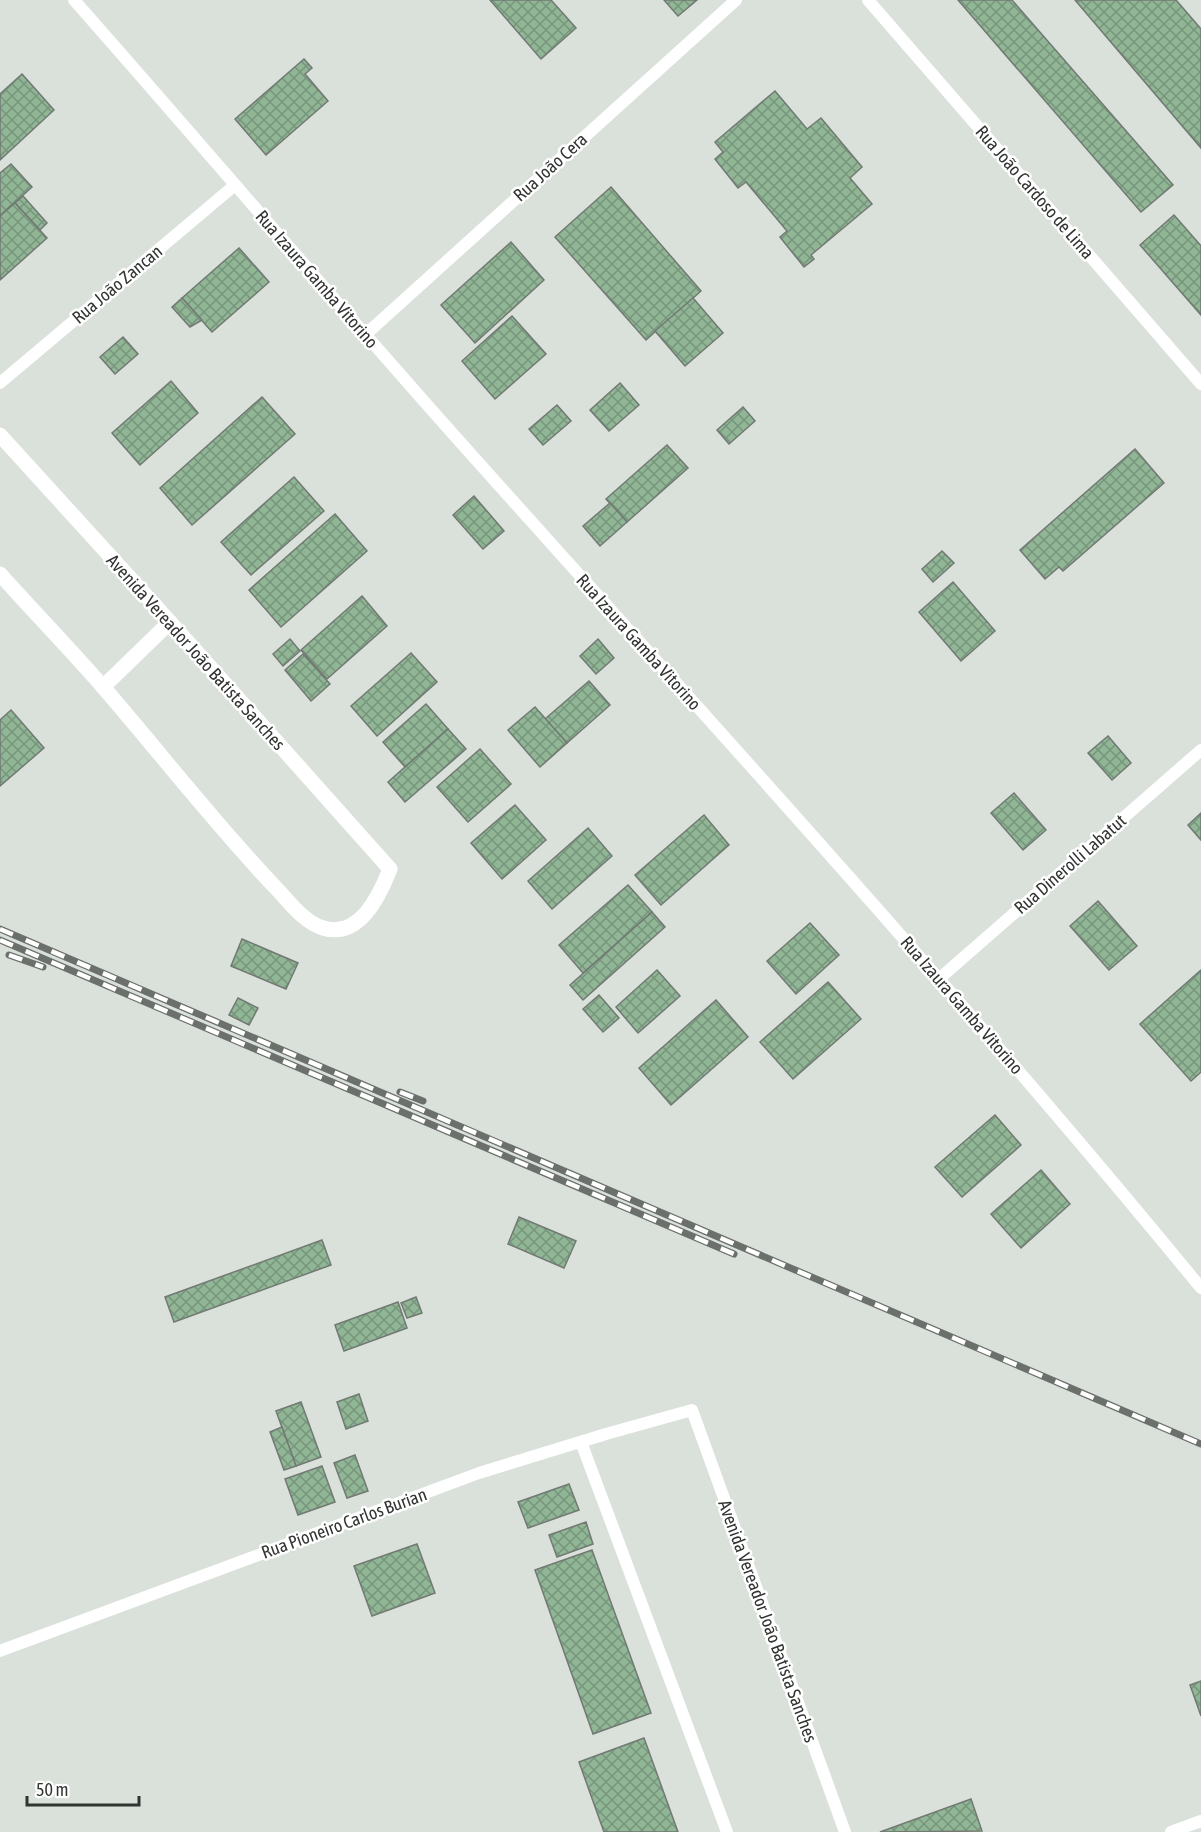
<svg xmlns="http://www.w3.org/2000/svg" width="1201" height="1832" viewBox="0 0 1201 1832" font-family="'Asap Condensed',sans-serif">
  <style>
    .building { fill: url(#building-cross-hatch); stroke: #727973; stroke-width: 1.5 }
    .lines { fill: none; stroke-linecap: round; stroke-linejoin: round }
    .minor { stroke: #fff; stroke-width: 12 }
    .tertiary { stroke: #fff; stroke-width: 15 }
    .rail-casing { stroke: #6c706c; stroke-width: 7 }
    .rail { stroke: #fff; stroke-width: 4.5; stroke-dasharray: 14; stroke-linecap: butt }
    .labels { text-anchor: middle; dominant-baseline: central; stroke-width: 5; stroke-linejoin: round; paint-order: stroke }
    .street-label { font-size: 18px; fill: #313431; stroke: #fff }
  </style>
  <defs>
    <pattern id="building-cross-hatch" width="8" height="8" patternUnits="userSpaceOnUse" patternTransform="scale(1.5)"><rect width="8" height="8" fill="#90b696"/><path d="M0 0l8 8M0 8l8-8" fill="none" stroke="#76957b"/></pattern>
  </defs>
  <rect width="100%" height="100%" fill="#d9e1da"/>
  <!-- building -->
  <g class="building">
    <polygon points="490,0 551,0 576,28 541,59"/>
    <polygon points="664,0 697,0 678,16"/>
    <polygon points="958,0 1012,0 1173,185 1141,212"/>
    <polygon points="1075,0 1176,0 1201,29 1201,148"/>
    <polygon points="304,59 312,68 305,74 328,101 266,155 235,119"/>
    <polygon points="22,74 54,110 0,160 0,94"/>
    <polygon points="775,91 807,129 821,118 862,167 850,178 872,204 811,255 814,259 804,267 780,237 787,231 746,182 738,188 715,159 723,152 715,142"/>
    <polygon points="11,164 32,187 0,216 0,173"/>
    <polygon points="611,187 701,291 646,340 555,237"/>
    <polygon points="23,196 47,223 40,230 15,203"/>
    <polygon points="15,203 47,238 0,280 0,216"/>
    <polygon points="1174,215 1201,246 1201,315 1140,245"/>
    <polygon points="511,242 544,280 475,343 441,305"/>
    <polygon points="239,248 269,282 212,332 182,298"/>
    <polygon points="182,298 202,320 190,327 172,307"/>
    <polygon points="693,298 723,333 685,366 655,331"/>
    <polygon points="512,316 546,354 495,399 462,361"/>
    <polygon points="123,337 138,354 115,374 100,357"/>
    <polygon points="171,381 198,413 140,465 112,433"/>
    <polygon points="620,383 639,405 609,431 590,410"/>
    <polygon points="262,397 295,434 192,525 160,488"/>
    <polygon points="557,405 571,421 543,445 529,429"/>
    <polygon points="743,407 755,421 729,444 717,430"/>
    <polygon points="667,445 688,468 627,522 606,499"/>
    <polygon points="1135,449 1164,483 1063,571 1059,567 1045,579 1020,550"/>
    <polygon points="294,477 324,511 251,575 221,542"/>
    <polygon points="474,496 504,531 483,549 453,515"/>
    <polygon points="610,503 627,522 600,546 583,526"/>
    <polygon points="335,514 367,551 281,627 249,590"/>
    <polygon points="942,551 954,563 933,582 922,569"/>
    <polygon points="953,582 995,631 961,661 919,612"/>
    <polygon points="362,596 387,626 327,679 301,650"/>
    <polygon points="290,639 300,651 283,666 273,654"/>
    <polygon points="598,639 614,658 596,674 580,656"/>
    <polygon points="411,653 437,682 377,736 351,706"/>
    <polygon points="303,654 330,684 311,701 285,670"/>
    <polygon points="589,681 610,705 567,743 545,719"/>
    <polygon points="426,704 448,729 405,767 383,742"/>
    <polygon points="535,707 567,743 540,767 508,730"/>
    <polygon points="11,710 44,748 0,786 0,720"/>
    <polygon points="448,729 466,749 405,802 388,782"/>
    <polygon points="1108,736 1131,763 1112,780 1088,753"/>
    <polygon points="480,749 511,784 468,822 437,787"/>
    <polygon points="1014,793 1046,830 1023,850 991,813"/>
    <polygon points="515,805 546,840 502,879 471,843"/>
    <polygon points="1201,813 1201,840 1188,825"/>
    <polygon points="704,815 729,845 661,905 635,875"/>
    <polygon points="588,828 612,856 552,909 528,881"/>
    <polygon points="628,885 652,912 583,973 559,945"/>
    <polygon points="1098,901 1137,946 1109,970 1070,926"/>
    <polygon points="652,912 665,927 583,1000 570,985"/>
    <polygon points="810,923 839,955 796,994 767,961"/>
    <polygon points="242,939 298,963 286,989 231,966"/>
    <polygon points="657,970 680,996 638,1033 616,1007"/>
    <polygon points="1201,970 1201,1072 1191,1081 1140,1024"/>
    <polygon points="828,982 861,1019 793,1079 760,1042"/>
    <polygon points="599,995 619,1018 603,1032 583,1009"/>
    <polygon points="238,998 258,1008 249,1025 229,1015"/>
    <polygon points="716,1000 748,1037 671,1105 639,1068"/>
    <polygon points="995,1115 1021,1145 962,1197 935,1167"/>
    <polygon points="1041,1170 1070,1204 1021,1248 991,1214"/>
    <polygon points="519,1217 576,1241 564,1268 508,1244"/>
    <polygon points="322,1240 331,1265 174,1322 165,1297"/>
    <polygon points="416,1297 422,1313 407,1318 401,1303"/>
    <polygon points="398,1302 407,1328 344,1351 335,1325"/>
    <polygon points="359,1394 368,1421 346,1429 337,1402"/>
    <polygon points="301,1402 321,1457 296,1466 276,1411"/>
    <polygon points="282,1427 296,1466 284,1470 270,1432"/>
    <polygon points="355,1455 368,1491 347,1498 334,1463"/>
    <polygon points="322,1466 335,1502 298,1515 285,1479"/>
    <polygon points="569,1484 579,1510 528,1528 518,1502"/>
    <polygon points="586,1522 593,1544 557,1557 549,1535"/>
    <polygon points="417,1544 435,1593 372,1616 354,1566"/>
    <polygon points="592,1550 651,1713 593,1734 535,1570"/>
    <polygon points="1201,1681 1201,1716 1190,1685"/>
    <polygon points="644,1738 678,1832 604,1832 579,1762"/>
    <polygon points="971,1799 982,1831 880,1832"/>
  </g>
  <g class="lines">
    <!-- minor -->
    <g class="minor">
      <path d="M 74,0 C 201,144 325,290 453,434 C 705,716 961,995 1201,1288"/>
      <polyline points="868,0 1201,384"/>
      <polyline points="365,335 736,0"/>
      <polyline points="0,383 235,185"/>
      <polyline points="940,978 1201,750"/>
      <polyline points="581,1442 727,1832"/>
      <polyline points="0,1651 479,1473 606,1434 692,1410 845,1832"/>
      <polyline points="1171,1832 1201,1821"/>
    </g>
    <!-- tertiary -->
    <g class="tertiary">
      <path d="M 0,435 L 170,622 L 390,869 C 379,897 359,939 323,928 C 303,922 289,901 275,887 C 215,824 161,754 104,688 C 70,649 34,612 0,574"/>
      <polyline points="103,687 170,622"/>
    </g>
    <defs>
      <g id="rail">
        <polyline points="0,929 1201,1444"/>
        <polyline points="0,940 734,1254"/>
        <polyline points="9,955 43,967"/>
        <polyline points="400,1092 423,1101"/>
      </g>
    </defs>
    <!-- rail casing -->
    <use href="#rail" class="rail-casing"/>
    <!-- rail -->
    <use href="#rail" class="rail"/>
  </g>
  <g class="labels">
    <!-- street labels -->
    <g class="street-label">
      <text transform="translate(550 167) rotate(-42)">Rua João Cera</text>
      <text transform="translate(1035 192) rotate(49)">Rua João Cardoso de Lima</text>
      <text transform="translate(317 279) rotate(49)">Rua Izaura Gamba Vitorino</text>
      <text transform="translate(117 284) rotate(-40)">Rua João Zancan</text>
      <text transform="translate(639 642) rotate(48)">Rua Izaura Gamba Vitorino</text>
      <text transform="translate(196 652) rotate(48)">Avenida Vereador João Batista Sanches</text>
      <text transform="translate(1070 864) rotate(-41)">Rua Dinerolli Labatut</text>
      <text transform="translate(962 1005) rotate(49)">Rua Izaura Gamba Vitorino</text>
      <text transform="translate(344 1523) rotate(-20)">Rua Pioneiro Carlos Burian</text>
      <text transform="translate(768 1621) rotate(70)">Avenida Vereador João Batista Sanches</text>
    </g>
  </g>
  <!-- scale -->
  <path d="M27 1796v9h112v-9" fill="none" stroke="#313431" stroke-width="3"/>
  <text x="36" y="1796" font-size="18" fill="#313431" stroke="#ffffff" stroke-width="4.5" paint-order="stroke">50 m</text>
</svg>
